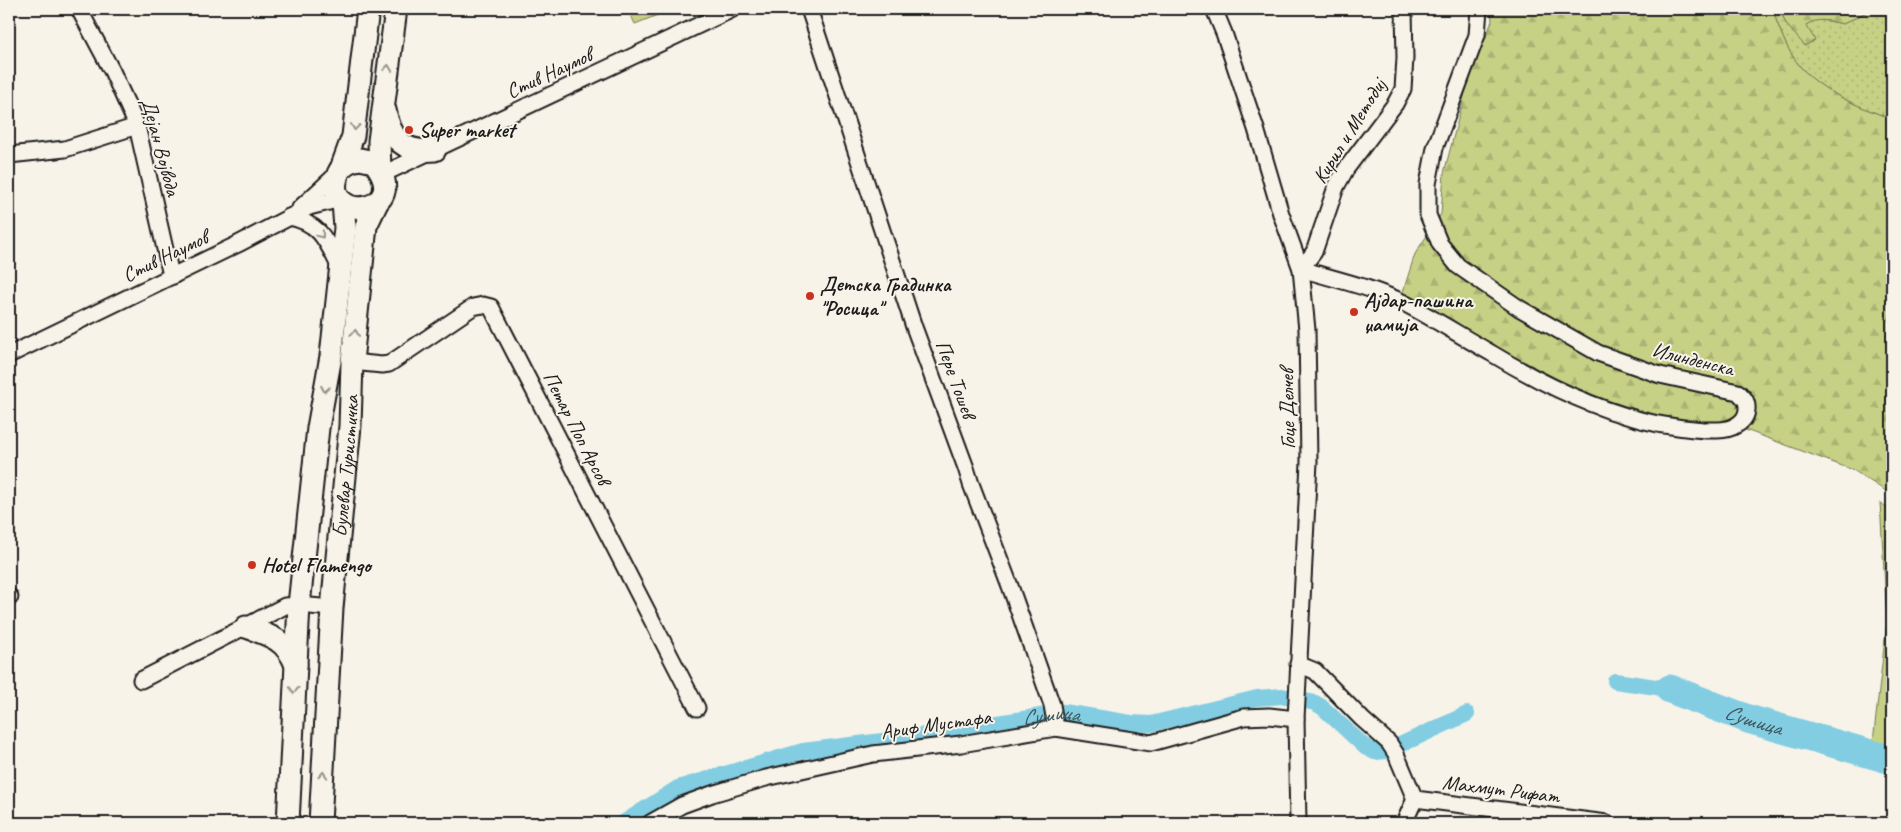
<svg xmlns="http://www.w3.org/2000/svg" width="1901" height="832" viewBox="0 0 1901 832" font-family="Caveat,sans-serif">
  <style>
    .grass { fill: url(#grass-dots); stroke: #727650 }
    .forest { fill: url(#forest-firs); stroke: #727650 }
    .green { fill: #c7d185; stroke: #727650 }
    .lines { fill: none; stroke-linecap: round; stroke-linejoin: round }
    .canal { stroke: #82cde2; stroke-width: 16 }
    .river { stroke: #82cde2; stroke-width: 29 }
    .minor-casing { stroke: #1c1c1c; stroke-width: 19 }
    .secondary-casing { stroke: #1c1c1c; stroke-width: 25 }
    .minor { stroke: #f7f3e8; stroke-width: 15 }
    .secondary { stroke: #f7f3e8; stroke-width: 21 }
    .oneway { stroke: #94928c }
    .poi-dot { fill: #c8321e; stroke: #f7f3e8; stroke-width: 2 }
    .labels { text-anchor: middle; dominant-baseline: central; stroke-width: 4; stroke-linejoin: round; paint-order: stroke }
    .street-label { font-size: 21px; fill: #1c1c1c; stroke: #f7f3e8 }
    .poi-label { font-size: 21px; font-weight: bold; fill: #1c1c1c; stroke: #f7f3e8; text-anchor: start }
    .water-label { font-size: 22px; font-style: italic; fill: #405a61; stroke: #f7f3e8 }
  </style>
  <defs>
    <pattern id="grass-dots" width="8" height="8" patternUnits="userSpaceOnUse" patternTransform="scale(1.25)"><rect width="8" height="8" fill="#c7d185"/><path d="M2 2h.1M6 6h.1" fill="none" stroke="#aab372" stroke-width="1.8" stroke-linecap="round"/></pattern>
    <pattern id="forest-firs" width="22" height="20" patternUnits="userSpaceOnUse" patternTransform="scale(1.25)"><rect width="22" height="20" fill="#c7d185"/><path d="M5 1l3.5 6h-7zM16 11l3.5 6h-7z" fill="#aab372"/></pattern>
  </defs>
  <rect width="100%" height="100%" fill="#f7f3e8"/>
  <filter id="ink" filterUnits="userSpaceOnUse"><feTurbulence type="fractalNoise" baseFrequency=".02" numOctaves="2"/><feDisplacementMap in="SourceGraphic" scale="10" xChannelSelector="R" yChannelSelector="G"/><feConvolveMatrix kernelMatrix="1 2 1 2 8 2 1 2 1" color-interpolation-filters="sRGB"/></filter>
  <g filter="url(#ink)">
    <!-- grass -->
    <path class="grass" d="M 1772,9 L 1780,9 L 1786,24 L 1806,25 L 1814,20 L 1829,21 L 1843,24 L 1872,9 L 1892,9 L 1892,119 C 1857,106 1812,89 1792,55 C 1783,41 1778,24 1772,9 Z"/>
    <!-- forest -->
    <g class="forest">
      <path d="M 1491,9 L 1772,9 C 1778,24 1783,41 1792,55 C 1812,89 1857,106 1892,119 L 1892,495 L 1853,470 L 1735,426 L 1724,430 L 1611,411 L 1400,301 L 1415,254 L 1441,214 L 1444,173 L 1467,85 L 1492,21 Z"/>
      <path d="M 1780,9 L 1872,9 L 1843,24 C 1830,21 1818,17 1806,25 L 1815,40 L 1805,46 L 1786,24 Z"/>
    </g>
    <!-- green -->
    <g class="green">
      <polygon points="628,9 673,9 635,24"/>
      <polygon points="1880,502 1892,511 1892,748 1873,742 1887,621"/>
    </g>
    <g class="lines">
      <!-- canal -->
      <g class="canal">
        <polyline points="1615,681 1670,689"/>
        <path id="s1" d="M 623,823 L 678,788 L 803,751 L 914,737 L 1064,712 L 1131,723 L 1151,724 L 1257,698 L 1282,696 L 1315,703 L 1322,707 L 1365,747 L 1375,752 L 1387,751 L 1467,714"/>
      </g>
      <!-- river -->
      <path class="river" id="s2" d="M 1670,689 L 1748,719 L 1892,760"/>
      <defs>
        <g id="minor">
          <polyline points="79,9 112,71 137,126 170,271 173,276"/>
          <polyline points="809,9 914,327 966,468 971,484 1010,586 1052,705 1056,728"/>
          <polyline points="1214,9 1224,33 1256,129 1281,214 1301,269 1307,330 1309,462 1296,719 1298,823"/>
          <path d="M 1404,9 L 1405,58 L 1403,89 L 1395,104 L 1346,169 L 1336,187 L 1314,252 L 1301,269 C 1334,279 1371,287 1402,302 C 1433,318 1461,336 1491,353 C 1542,384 1599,412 1658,424 C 1678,427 1698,431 1718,430 C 1730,430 1748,423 1747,407 C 1747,400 1743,397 1738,392 L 1660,375 L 1598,353 L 1519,308 L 1458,266 L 1440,244 L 1428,215 L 1428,184 L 1435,148 L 1477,35 L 1479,9"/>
          <polyline points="9,155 65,149 137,126"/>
          <polyline points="383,174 733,9"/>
          <polyline points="300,208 337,174"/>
          <path d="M 289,217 C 321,223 327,242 340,268"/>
          <polyline points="9,355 238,244 309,207 341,199"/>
          <polyline points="352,362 382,365 389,364 473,307 483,305 491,307 697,708"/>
          <polyline points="9,598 10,597"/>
          <polyline points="1298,664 1315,671 1362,719 1389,743 1396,754 1415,799"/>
          <polyline points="141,680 285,606 299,605 332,608"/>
          <polyline points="650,823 682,805 712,794 766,778 873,754 961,744 1056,728 1151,743 1244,717 1269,716 1296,719"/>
          <polyline points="1404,823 1415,799 1607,823"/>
        </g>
        <g id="secondary">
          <path d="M 385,110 C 391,140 403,153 435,150"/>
          <path d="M 360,159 L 374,162 C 415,214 323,225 337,177 C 340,165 349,161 360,159 Z"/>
          <polyline points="342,166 353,136 368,9"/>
          <polyline points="380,169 379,141 396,9"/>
          <path d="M 246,627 C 270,635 286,640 296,665"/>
          <polyline points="288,823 299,605 318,428 331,356 345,228 343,202"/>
          <path id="s3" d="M 320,823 L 332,608 L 350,426 L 352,362 L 366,226 L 377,203"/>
        </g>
      </defs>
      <!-- minor casing -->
      <use href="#minor" class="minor-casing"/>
      <!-- secondary casing -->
      <use href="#secondary" class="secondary-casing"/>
      <!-- minor -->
      <use href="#minor" class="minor"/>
      <!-- secondary -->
      <use href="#secondary" class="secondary"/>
    </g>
    <!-- one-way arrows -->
    <defs><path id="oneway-chevron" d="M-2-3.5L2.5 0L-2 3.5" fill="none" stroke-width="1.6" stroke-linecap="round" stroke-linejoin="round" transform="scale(1.25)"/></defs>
    <g class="oneway">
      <use href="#oneway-chevron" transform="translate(388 68) rotate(-83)"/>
      <use href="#oneway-chevron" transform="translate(355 127) rotate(96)"/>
      <use href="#oneway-chevron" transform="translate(321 235) rotate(52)"/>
      <use href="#oneway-chevron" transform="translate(355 333) rotate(-84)"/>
      <use href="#oneway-chevron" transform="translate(325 389) rotate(100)"/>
      <use href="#oneway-chevron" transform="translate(294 690) rotate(93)"/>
      <use href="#oneway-chevron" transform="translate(323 775) rotate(-87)"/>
    </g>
  </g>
  <!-- markers -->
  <g class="poi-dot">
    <circle cx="409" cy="130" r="5"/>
    <circle cx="810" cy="296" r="5"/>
    <circle cx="1354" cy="312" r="5"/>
    <circle cx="252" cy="565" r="5"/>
  </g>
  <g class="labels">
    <!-- street labels -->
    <g class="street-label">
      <text transform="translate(549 73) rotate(-25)">Стив Наумов</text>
      <text transform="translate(1349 131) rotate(-58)">Кирил и Методиј</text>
      <text transform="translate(161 147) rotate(75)">Дејан Војвода</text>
      <text transform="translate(165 256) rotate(-26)">Стив Наумов</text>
      <text transform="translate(1693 359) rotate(14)">Илинденска</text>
      <text transform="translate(956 379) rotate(70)">Пере Тошев</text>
      <text transform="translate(1287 409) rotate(-91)">Гоце Делчев</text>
      <text transform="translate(577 428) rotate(63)">Петар Поп Арсов</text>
      <text stroke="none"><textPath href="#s3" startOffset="358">Булевар Туристичка</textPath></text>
      <text transform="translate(936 724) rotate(-8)">Ариф Мустафа</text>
      <text transform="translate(1501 789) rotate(7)">Махмут Рифат</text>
    </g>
    <!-- poi labels -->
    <g class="poi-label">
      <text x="419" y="130">Super market</text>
      <text x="820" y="284">Детска Градинка<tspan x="820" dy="24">"Росица"</tspan></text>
      <text x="1364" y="300">Ајдар-пашина<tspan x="1364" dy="24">џамија</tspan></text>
      <text x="262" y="565">Hotel Flamengo</text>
    </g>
    <!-- water labels -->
    <g class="water-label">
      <text stroke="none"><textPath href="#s1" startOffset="446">Сушица</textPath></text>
      <text stroke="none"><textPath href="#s2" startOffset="89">Сушица</textPath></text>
    </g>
  </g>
  <!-- margin -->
  <rect width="1901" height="832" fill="none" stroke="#f7f3e8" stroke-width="30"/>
  <rect x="15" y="15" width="1871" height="802" fill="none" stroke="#1c1c1c" stroke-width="2" filter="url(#ink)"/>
</svg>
